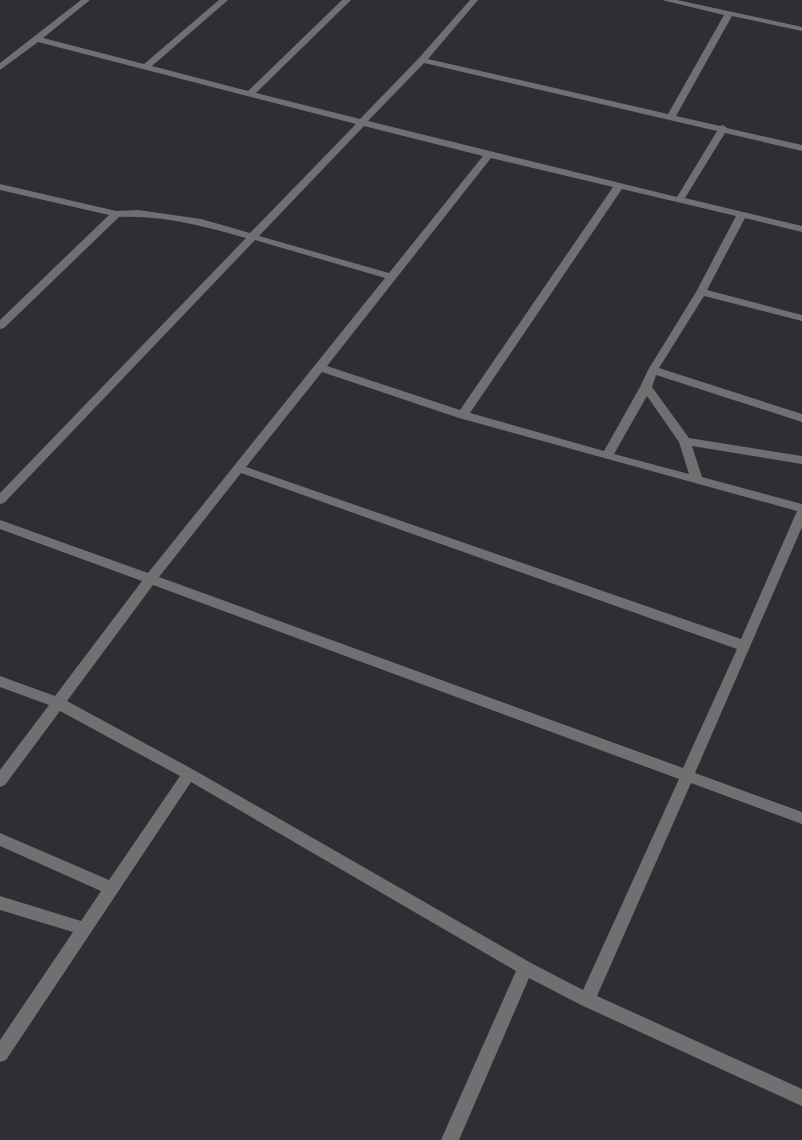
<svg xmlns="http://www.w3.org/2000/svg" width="802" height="1140" viewBox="0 0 802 1140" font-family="Lora,serif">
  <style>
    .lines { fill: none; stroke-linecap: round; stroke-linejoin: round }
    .minor { fill: #707072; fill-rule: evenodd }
  </style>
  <rect width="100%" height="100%" fill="#2f2e32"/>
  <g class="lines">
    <!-- minor -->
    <path class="minor" d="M 81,0 L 90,0 L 43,38 L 144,64 L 219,0 L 228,0 L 152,66 L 248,91 L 342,0 L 351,0 L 256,93 L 360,119 L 419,58 L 470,0 L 478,0 L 428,59 L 668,114 L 724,15 L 662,0 L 677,0 L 802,27 L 802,31 L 732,16 L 676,116 L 720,126 L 723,125 L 727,128 L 802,145 L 802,151 L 725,133 L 685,198 L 802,226 L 802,232 L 745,218 L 707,290 L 802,315 L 802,321 L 704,296 L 659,368 L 802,414 L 802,422 L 656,375 L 652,387 L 689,438 L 802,456 L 802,464 L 692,446 L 702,477 L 802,504 L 802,527 L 695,773 L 802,812 L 802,824 L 691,783 L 597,996 L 802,1089 L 802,1106 L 581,1005 L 529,978 L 459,1140 L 441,1140 L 516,971 L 191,782 L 6,1060 L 0,1062 L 0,1040 L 73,932 L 0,910 L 0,896 L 81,921 L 101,891 L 0,846 L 0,833 L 109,880 L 180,776 L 60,711 L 5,785 L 0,787 L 0,770 L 49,705 L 0,687 L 0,676 L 55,696 L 142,581 L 0,529 L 0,520 L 148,573 L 385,278 L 255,240 L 4,503 L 0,504 L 0,493 L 246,238 C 204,226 162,215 119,217 L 4,328 L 0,329 L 0,320 L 109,215 L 0,190 L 0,184 L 116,211 L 138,210 L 201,219 L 250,233 L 356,124 L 38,42 L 0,70 L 0,63 ZM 424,63 L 717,131 L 677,197 L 368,121 ZM 364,126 L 483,156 L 389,273 L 259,236 ZM 491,158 L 613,187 L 460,410 L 327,366 ZM 622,189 L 736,216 L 696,292 L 648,370 L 640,387 L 604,451 L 470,413 ZM 322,372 L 459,418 L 797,511 L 741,639 L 246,467 ZM 647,396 L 679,442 L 689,474 L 614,454 ZM 241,473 L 737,649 L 683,768 L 159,577 ZM 153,585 L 679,779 L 583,990 L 531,963 L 194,770 L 67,701 Z"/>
  </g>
</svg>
